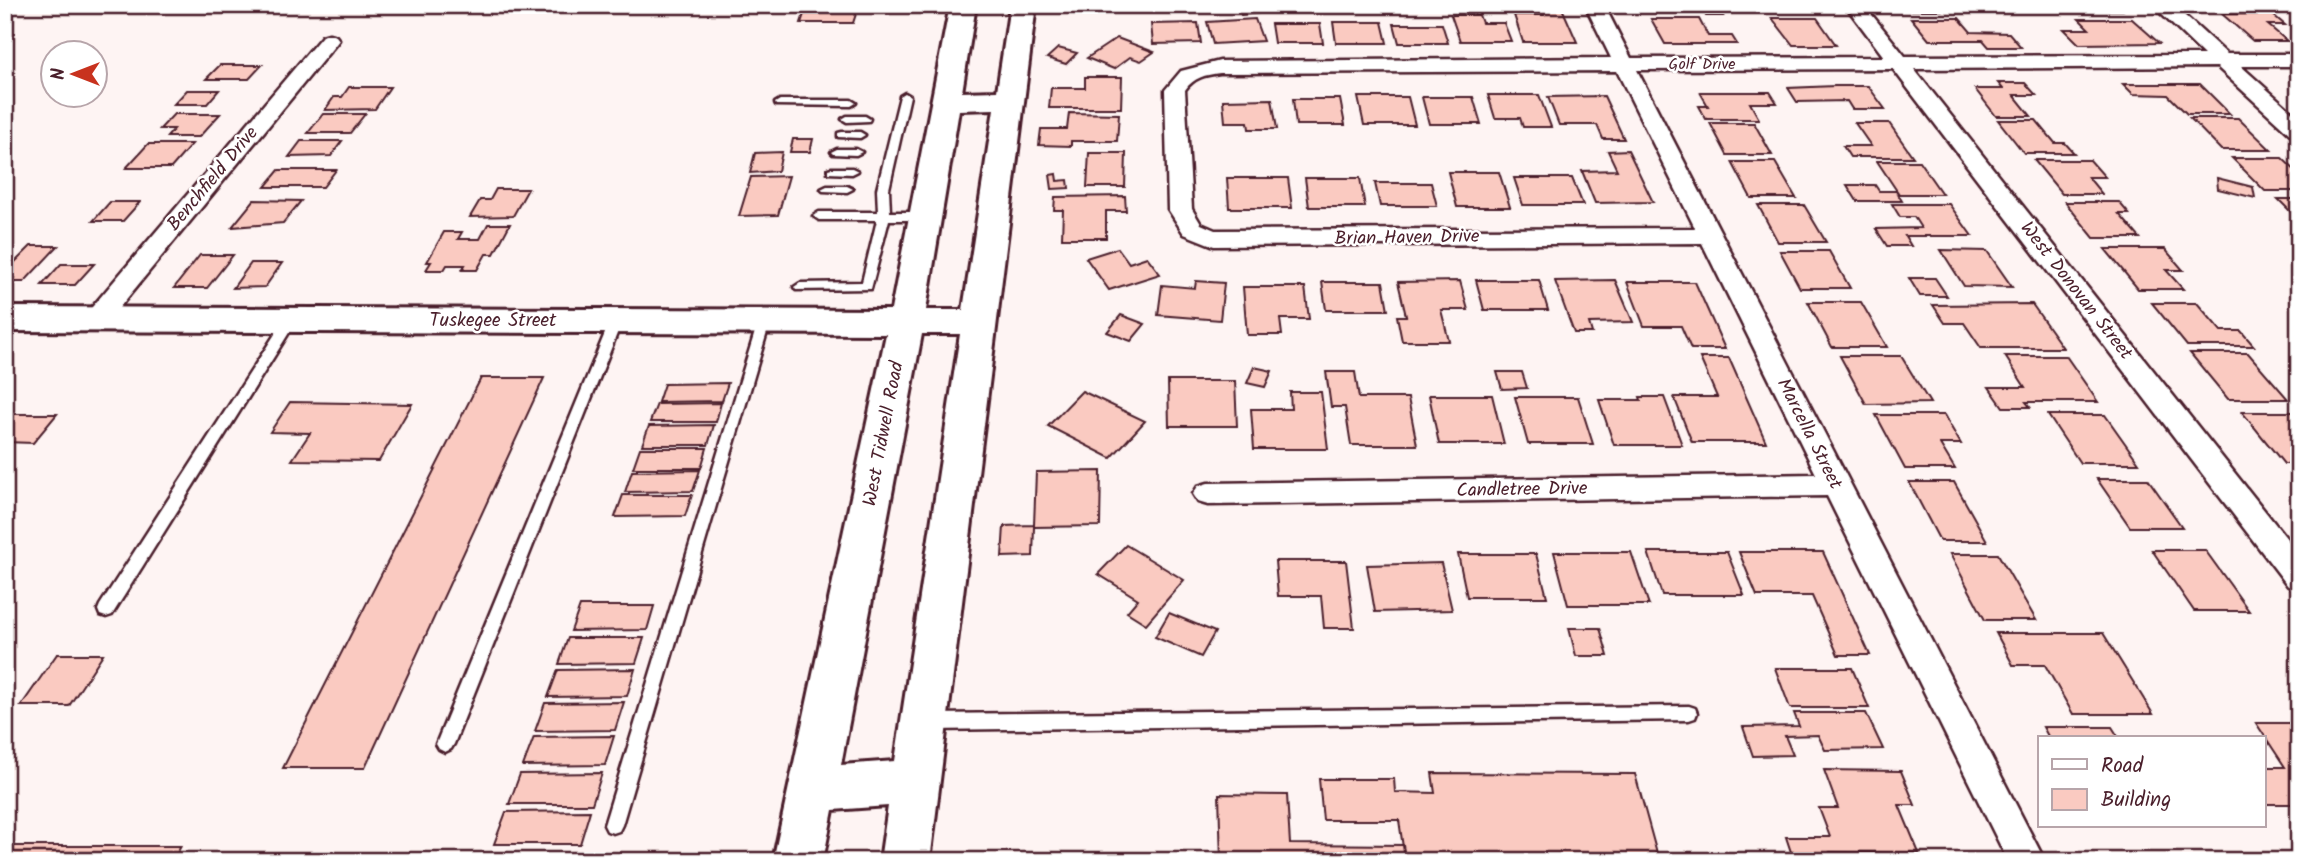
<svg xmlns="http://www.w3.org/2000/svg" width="2304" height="866" viewBox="0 0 2304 866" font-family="Kalam,sans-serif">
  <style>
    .building { fill: #facac1; stroke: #4a1f2b; stroke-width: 2 }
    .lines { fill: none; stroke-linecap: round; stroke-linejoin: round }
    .lane-casing { stroke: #4a1f2b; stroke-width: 5 }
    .street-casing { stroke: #4a1f2b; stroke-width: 5 }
    .secondary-casing { stroke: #4a1f2b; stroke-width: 6 }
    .lane { fill: #fff; fill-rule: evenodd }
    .street { fill: #fff; fill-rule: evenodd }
    .secondary { fill: #fff; fill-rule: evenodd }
    .labels { text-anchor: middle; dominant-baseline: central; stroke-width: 5; stroke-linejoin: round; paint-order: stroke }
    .far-street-label { font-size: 16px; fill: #4a1f2b; stroke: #fff }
    .street-label { font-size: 19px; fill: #4a1f2b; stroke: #fff }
  </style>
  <rect width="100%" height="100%" fill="#fef4f3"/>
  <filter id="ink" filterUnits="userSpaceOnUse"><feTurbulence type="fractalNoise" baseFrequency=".0143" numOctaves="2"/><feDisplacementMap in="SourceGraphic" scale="14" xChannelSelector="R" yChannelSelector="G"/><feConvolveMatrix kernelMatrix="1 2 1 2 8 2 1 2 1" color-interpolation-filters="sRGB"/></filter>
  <g filter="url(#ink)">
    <!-- building -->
    <g class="building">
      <polygon points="807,5 859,5 853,23 801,23"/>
      <polygon points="1238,5 1258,5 1261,13 1241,15"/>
      <polygon points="1901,5 1937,5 1941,10 1905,10"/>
      <polygon points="2077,5 2117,5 2122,10 2082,10"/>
      <polygon points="2211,5 2285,5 2294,12 2216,10"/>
      <polygon points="1700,6 1717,6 1723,16 1706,16"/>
      <polygon points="1542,8 1562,8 1577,42 1523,42 1514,15 1544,15"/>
      <polygon points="2222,14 2272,14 2285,25 2268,25 2287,41 2253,41"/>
      <polygon points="1451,15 1479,15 1482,23 1504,23 1511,41 1460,41"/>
      <polygon points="1772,18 1817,18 1836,45 1793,45"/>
      <polygon points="1911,18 1959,18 1971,32 2009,33 2021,47 1989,47 1983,40 1929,40"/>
      <polygon points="1255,19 1263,41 1213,44 1207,22"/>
      <polygon points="1651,19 1699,19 1708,36 1732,36 1737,44 1665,44"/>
      <polygon points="2079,19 2132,19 2159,43 2079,44 2064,29 2089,29"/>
      <polygon points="1333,22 1382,22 1387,43 1336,43"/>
      <polygon points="1198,23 1201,43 1153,44 1151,24"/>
      <polygon points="1271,24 1320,24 1323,43 1274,43"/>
      <polygon points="1394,24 1442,24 1448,43 1399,43"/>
      <polygon points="1117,38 1154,52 1141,61 1130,57 1114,69 1087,58"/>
      <polygon points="1058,48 1077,53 1066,64 1047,58"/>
      <polygon points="220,65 262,65 249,79 206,79"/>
      <polygon points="1085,77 1122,77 1121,108 1049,108 1051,88 1085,88"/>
      <polygon points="1998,83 2025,83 2036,95 2014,95 2031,116 1996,116 1975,89 2003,89"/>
      <polygon points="2123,84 2200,84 2230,114 2187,114 2168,95 2133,94"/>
      <polygon points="1835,86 1868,86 1885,109 1852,109 1847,101 1797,102 1788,88"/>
      <polygon points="349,87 390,87 375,109 325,110 334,97 342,97"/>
      <polygon points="187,90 219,90 207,104 174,104"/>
      <polygon points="1700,92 1770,92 1777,103 1750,103 1759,119 1706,119 1699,106 1708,106"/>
      <polygon points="1488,95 1539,95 1551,127 1523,127 1520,118 1495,118"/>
      <polygon points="1604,96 1624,139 1603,139 1597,125 1559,125 1548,97"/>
      <polygon points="1358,97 1408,97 1415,125 1364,125"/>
      <polygon points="1422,97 1473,97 1481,124 1429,124"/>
      <polygon points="1272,99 1277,129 1249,129 1248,122 1225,122 1223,100"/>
      <polygon points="1293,99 1340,99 1345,125 1296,125"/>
      <polygon points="1069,113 1119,114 1117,141 1071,141 1071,146 1039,145 1041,129 1067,129"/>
      <polygon points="174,114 220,114 199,137 167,137 174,129 160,129"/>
      <polygon points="323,114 365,114 350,133 308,133"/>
      <polygon points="2190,118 2238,118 2271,150 2221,150"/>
      <polygon points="1998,120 2036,120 2055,143 2065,143 2074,153 2024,153"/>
      <polygon points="1710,123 1754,123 1772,155 1727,155"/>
      <polygon points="1855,123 1889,123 1913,157 1850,157 1843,146 1871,146"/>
      <polygon points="793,139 813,139 810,152 790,152"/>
      <polygon points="301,141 342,141 331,156 289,157"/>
      <polygon points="148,144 192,144 171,168 126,168"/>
      <polygon points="1628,150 1653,202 1595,203 1582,171 1617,170 1608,151"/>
      <polygon points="782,152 778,171 750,173 755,153"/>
      <polygon points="1089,153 1126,153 1125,187 1087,187"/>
      <polygon points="2232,158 2282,158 2299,174 2299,191 2265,191"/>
      <polygon points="2034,160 2090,160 2105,177 2088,177 2102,194 2062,194"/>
      <polygon points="1877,161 1919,161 1942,194 1899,194"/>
      <polygon points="1732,162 1775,162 1796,198 1751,198"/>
      <polygon points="279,170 336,170 323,187 265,187"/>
      <polygon points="1448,172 1499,172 1510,207 1457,207"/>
      <polygon points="1056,174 1057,181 1068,180 1069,188 1052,189 1050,175"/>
      <polygon points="789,176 778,215 739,216 751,177"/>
      <polygon points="1227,178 1288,178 1292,208 1229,208"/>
      <polygon points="1305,178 1360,178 1365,207 1309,207"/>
      <polygon points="1514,178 1572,178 1583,205 1523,205"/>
      <polygon points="2217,178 2253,187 2255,198 2218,189"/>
      <polygon points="1375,183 1431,183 1437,206 1380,206"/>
      <polygon points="1847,185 1875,185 1879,191 1896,191 1902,201 1857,201"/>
      <polygon points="496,189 528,189 513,216 470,217 480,200 490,200"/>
      <polygon points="1125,196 1126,211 1106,211 1106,238 1062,238 1063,210 1054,210 1055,197"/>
      <polygon points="2278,199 2299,199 2299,220"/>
      <polygon points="254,200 301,201 283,223 232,227"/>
      <polygon points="110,202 140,202 123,221 93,221"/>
      <polygon points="2065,202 2119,202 2129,214 2119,214 2140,238 2094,238"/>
      <polygon points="1892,204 1949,204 1972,236 1905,236 1911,246 1887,246 1876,229 1921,228 1914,217 1900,217"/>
      <polygon points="1758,205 1804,205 1826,242 1778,242"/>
      <polygon points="488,224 510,224 494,254 486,254 477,270 462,270 465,265 447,265 444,270 426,270 431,262 427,262 444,232 462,232 458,239 480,239"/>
      <polygon points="31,246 58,246 24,282 5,282 5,272"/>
      <polygon points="1118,248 1129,263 1147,257 1160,274 1109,290 1086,258"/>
      <polygon points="2105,249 2165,249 2183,270 2166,270 2183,289 2138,289"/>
      <polygon points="1941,250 1987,251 2012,287 1964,286"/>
      <polygon points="1780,251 1829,251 1850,288 1800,288"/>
      <polygon points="200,255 233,255 207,288 174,288"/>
      <polygon points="251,263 282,263 265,287 233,288"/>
      <polygon points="61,264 94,264 75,285 42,285"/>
      <polygon points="1909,278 1935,278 1947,296 1920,296"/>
      <polygon points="1476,280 1539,280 1548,310 1484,310"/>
      <polygon points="1615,280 1633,322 1589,323 1592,333 1574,333 1555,281"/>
      <polygon points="1196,281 1224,283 1220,320 1158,315 1162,285 1195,288"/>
      <polygon points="1460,281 1468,310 1441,310 1449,341 1402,341 1397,316 1406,316 1398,282"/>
      <polygon points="1322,282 1383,282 1388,310 1326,310"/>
      <polygon points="1627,282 1695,282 1725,349 1691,349 1681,326 1644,326"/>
      <polygon points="1243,287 1305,287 1309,319 1280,319 1282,335 1247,335"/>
      <polygon points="1808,302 1861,302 1887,347 1832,347"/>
      <polygon points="2152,303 2197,303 2221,331 2241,331 2254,346 2187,346"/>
      <polygon points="2032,304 2063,348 1981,348 1964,323 1945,323 1933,305"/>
      <polygon points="1121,315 1145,324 1131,341 1107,332"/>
      <polygon points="2190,353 2248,353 2288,399 2228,399"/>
      <polygon points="1840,356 1901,356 1930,403 1866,404"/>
      <polygon points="2005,356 2066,356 2098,402 2026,402 2030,407 2003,407 1989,387 2025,387"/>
      <polygon points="1700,358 1729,358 1766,442 1692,442 1674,397 1717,397"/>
      <polygon points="1254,367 1272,371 1265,387 1247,383"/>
      <polygon points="1326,372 1355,372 1359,398 1408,398 1417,445 1351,445 1345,407 1331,407"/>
      <polygon points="1497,372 1522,372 1527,388 1502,389"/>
      <polygon points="481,378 544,378 365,768 283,768"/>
      <polygon points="1168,381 1235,381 1237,426 1169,426"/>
      <polygon points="728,383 722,401 658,402 664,384"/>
      <polygon points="1082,391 1145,421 1111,458 1048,426"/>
      <polygon points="1290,392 1321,392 1328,449 1254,449 1251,409 1291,409"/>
      <polygon points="1429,395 1492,395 1504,444 1439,444"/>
      <polygon points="1515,397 1578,397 1593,444 1528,444"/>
      <polygon points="1640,397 1664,397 1682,445 1614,445 1599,400 1641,400"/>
      <polygon points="290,402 412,404 379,461 292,460 310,433 270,432"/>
      <polygon points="721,403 716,422 650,422 657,404"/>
      <polygon points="2242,412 2297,412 2299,464 2284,464"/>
      <polygon points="5,414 57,414 33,443 5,442"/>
      <polygon points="1876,415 1944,415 1961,444 1940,444 1955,469 1905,469"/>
      <polygon points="2048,415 2105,415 2139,463 2080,463"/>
      <polygon points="714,425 708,445 642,445 649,426"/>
      <polygon points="640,448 707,448 701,468 633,468"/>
      <polygon points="700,470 693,491 625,492 632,471"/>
      <polygon points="1101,471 1100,526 1034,527 1033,556 1002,557 1004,526 1034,525 1036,472"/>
      <polygon points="2097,479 2148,479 2182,527 2130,527"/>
      <polygon points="1909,482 1954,482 1987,541 1940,541"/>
      <polygon points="623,495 692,495 685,516 615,517"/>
      <polygon points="1126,545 1184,580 1146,624 1127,612 1138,599 1098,574"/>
      <polygon points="2152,550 2205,550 2249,611 2194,611"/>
      <polygon points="1554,552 1631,552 1649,605 1568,605"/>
      <polygon points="1648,552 1727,552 1744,595 1662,595"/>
      <polygon points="1739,552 1823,552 1870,655 1838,655 1812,596 1757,596"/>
      <polygon points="1458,554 1536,554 1547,597 1467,597"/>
      <polygon points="1950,554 1998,554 2036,620 1985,620"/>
      <polygon points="1275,561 1346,561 1354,628 1324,628 1321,596 1278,596"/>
      <polygon points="1441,563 1452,610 1375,612 1367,565"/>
      <polygon points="580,606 654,606 647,630 571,631"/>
      <polygon points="1169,613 1215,632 1201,657 1155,637"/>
      <polygon points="1569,628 1600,628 1608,656 1576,656"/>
      <polygon points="1996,633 2103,633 2153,714 2073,714 2045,665 2013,665"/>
      <polygon points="568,638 644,638 636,663 559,664"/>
      <polygon points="57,654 103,654 69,706 21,706"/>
      <polygon points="1775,668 1852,668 1869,708 1790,708"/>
      <polygon points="635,669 627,696 548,697 558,670"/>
      <polygon points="624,702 615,730 535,731 545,703"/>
      <polygon points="1794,713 1866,713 1883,749 1825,750 1818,735 1785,736 1793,755 1753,756 1743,727 1799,726"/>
      <polygon points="2256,723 2299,723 2299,804 2264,804 2264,767 2285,767"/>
      <polygon points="2043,727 2112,727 2119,738 2049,738"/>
      <polygon points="614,736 605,765 523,766 534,737"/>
      <polygon points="1824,770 1901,771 1915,805 1899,805 1919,853 1830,852 1833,861 1794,861 1786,837 1830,837 1819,808 1838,808"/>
      <polygon points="602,773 592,804 509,804 520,774"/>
      <polygon points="1432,773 1635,774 1659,861 1405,861 1399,820 1323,820 1319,779 1394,779 1395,792 1435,793"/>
      <polygon points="1219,794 1287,795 1290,844 1403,845 1405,861 1221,861"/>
      <polygon points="590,811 580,844 494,844 506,812"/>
      <polygon points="12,846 181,846 173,861 5,861"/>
    </g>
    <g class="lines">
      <defs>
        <g id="lane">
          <polygon points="905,93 910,96 889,189 890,212 925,212 931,216 925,220 889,220 871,289 796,290 794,287 800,283 862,282 877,220 819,220 813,216 819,212 878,212 877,189 900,96"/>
          <polygon points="780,100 851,100 856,103 851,106 776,105 775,103"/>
          <polygon points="865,116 870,119 869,121 847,122 842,119 847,116"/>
          <polygon points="842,132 860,132 865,135 860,138 838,137 838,133"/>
          <polygon points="837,149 856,149 862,152 856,155 833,154 831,152"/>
          <polygon points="832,168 852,168 858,171 852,174 828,173 828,169"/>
          <polygon points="827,186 847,186 853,189 847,192 823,191 821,189"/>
          <polygon points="291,316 297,320 112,615 106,617 100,615 98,610 100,605 286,317"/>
          <polygon points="616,317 622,321 454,744 451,749 445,752 439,749 436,744 610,321"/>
          <polygon points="764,318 770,322 622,825 619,831 613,833 607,831 604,825 758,322"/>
          <polygon points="1689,706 1695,708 1697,713 1695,718 1689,720 931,730 925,727 923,722 925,717 931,714"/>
        </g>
        <g id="street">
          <path d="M 1585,5 L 1604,5 L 1631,58 L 1884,57 L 1845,5 L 1864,5 L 1905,56 L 2204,55 L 2152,5 L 2173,5 L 2227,54 L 2299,54 L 2299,66 L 2241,66 L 2299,118 L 2299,136 L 2291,135 L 2217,67 L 1914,69 L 2299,554 L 2299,589 L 2288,586 L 1893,69 L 1637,70 L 2045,861 L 2008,861 L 1827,496 L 1208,505 L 1198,502 L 1193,494 L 1198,486 L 1208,483 L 1816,474 L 1702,243 L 1214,246 L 1184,234 L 1168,209 L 1165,90 L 1181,71 L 1220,61 L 1611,58 ZM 1617,71 L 1695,228 L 1215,230 L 1201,224 L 1192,209 L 1185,90 C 1194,77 1205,75 1220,73 Z"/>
          <polygon points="329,34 336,36 339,40 336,44 105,325 96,328 87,325 83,319 87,313 322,36"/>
        </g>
        <path id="secondary" d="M 950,5 L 976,5 L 962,92 L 997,91 L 1010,5 L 1036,5 L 930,861 L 880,861 L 888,806 L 833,810 L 823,861 L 773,861 L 886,334 L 5,331 L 5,307 L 891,310 ZM 994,109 L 963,310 L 926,310 L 959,110 ZM 922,334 L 960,334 L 895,761 L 841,765 Z"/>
      </defs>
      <!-- lane casing -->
      <use href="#lane" class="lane-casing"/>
      <!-- street casing -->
      <use href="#street" class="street-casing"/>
      <!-- secondary casing -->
      <use href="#secondary" class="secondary-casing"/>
      <!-- lane -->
      <use href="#lane" class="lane"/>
      <!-- street -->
      <use href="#street" class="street"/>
      <!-- secondary -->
      <use href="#secondary" class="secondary"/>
    </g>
  </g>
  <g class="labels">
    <!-- far-street labels -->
    <g class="far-street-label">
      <text x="1702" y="64">Golf Drive</text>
    </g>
    <!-- street labels -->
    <g class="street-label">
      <text transform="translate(213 179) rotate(-50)">Benchfield Drive</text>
      <text transform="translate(1407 238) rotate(-1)">Brian Haven Drive</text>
      <text transform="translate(2076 291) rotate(52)">West Donovan Street</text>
      <text x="493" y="321">Tuskegee Street</text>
      <text transform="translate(884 434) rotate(-79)">West Tidwell Road</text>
      <text transform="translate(1809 434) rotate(63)">Marcella Street</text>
      <text transform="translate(1522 490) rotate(-1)">Candletree Drive</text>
    </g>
  </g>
  <!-- margin -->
  <rect width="2304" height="866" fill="none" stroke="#fff" stroke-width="28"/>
  <rect x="14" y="14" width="2276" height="838" fill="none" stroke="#4a1f2b" stroke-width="2.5" filter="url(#ink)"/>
  <!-- legend -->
  <rect x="2038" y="736" width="228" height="91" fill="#ffffff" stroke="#b7a5aa" stroke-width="2"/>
  <rect x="2052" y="759" width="35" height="10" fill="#ffffff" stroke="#b7a5aa" stroke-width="2"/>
  <text x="2101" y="772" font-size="21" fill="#4a1f2b">Road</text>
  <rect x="2052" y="789" width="35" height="21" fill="#facac1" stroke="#b7a5aa" stroke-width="2"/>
  <text x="2101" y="806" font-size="21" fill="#4a1f2b">Building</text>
  <!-- north arrow -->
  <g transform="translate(74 74) rotate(270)"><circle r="33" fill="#ffffff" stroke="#b7a5aa" stroke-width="2"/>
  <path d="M0-5L12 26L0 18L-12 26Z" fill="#c8321e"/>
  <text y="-10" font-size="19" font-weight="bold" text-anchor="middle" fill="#4a1f2b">N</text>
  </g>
</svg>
